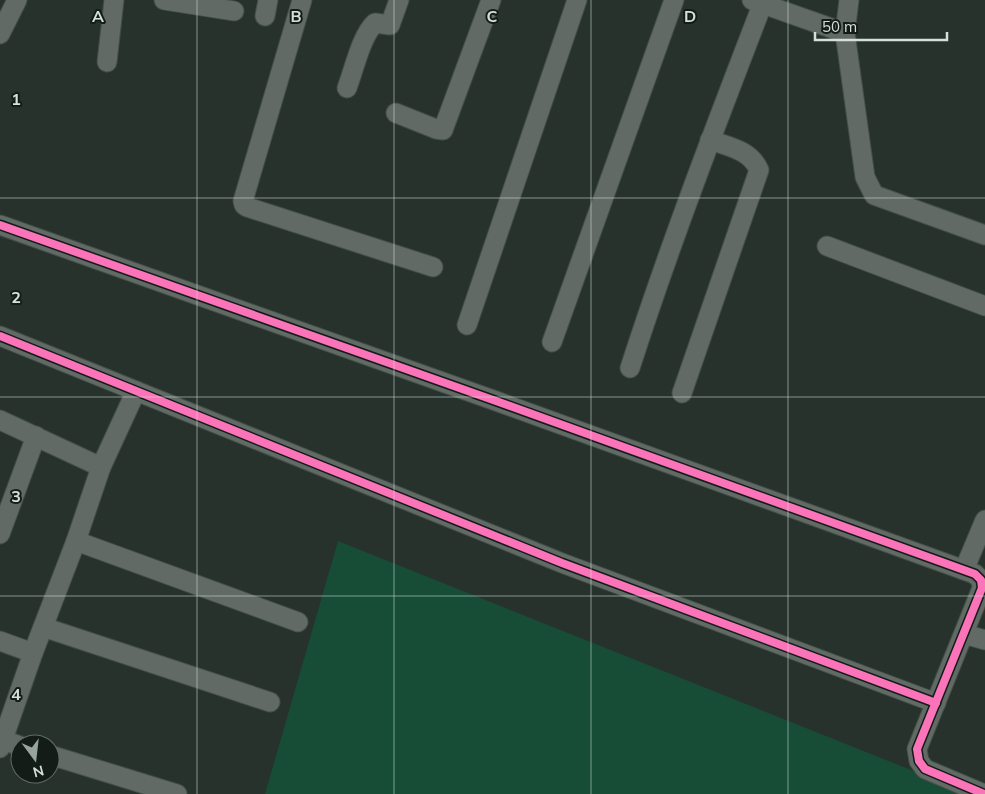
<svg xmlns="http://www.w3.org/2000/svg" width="985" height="794" viewBox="0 0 985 794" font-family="Mulish,sans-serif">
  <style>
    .green { fill: #174c37 }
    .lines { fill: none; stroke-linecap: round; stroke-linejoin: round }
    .street-casing { stroke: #434e48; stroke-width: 21 }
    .street { stroke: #616a65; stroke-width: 19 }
    .cycleway-casing { stroke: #131c17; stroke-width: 11 }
    .cycleway { stroke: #fb73b8; stroke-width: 8 }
    .grid { fill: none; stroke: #d4e1da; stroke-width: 1; stroke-opacity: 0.55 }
    .grid-label { font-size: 16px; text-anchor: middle; font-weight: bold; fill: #d4e1da; stroke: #131c17; stroke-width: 4; stroke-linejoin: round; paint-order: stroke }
  </style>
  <rect width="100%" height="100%" fill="#27322d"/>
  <!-- green -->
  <polygon class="green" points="338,541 971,794 265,794"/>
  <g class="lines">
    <defs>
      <g id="street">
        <polyline points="164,0 234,11"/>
        <polyline points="302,0 243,201 244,205 247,207 433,267"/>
        <polyline points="752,0 845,33"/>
        <polyline points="849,0 845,33 865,177 874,195 985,235"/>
        <polyline points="265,16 268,0"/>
        <polyline points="0,34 17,0"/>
        <polyline points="107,62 114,0"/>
        <path d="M 347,88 C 354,70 361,36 375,23 L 390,25 L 399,0"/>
        <polyline points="396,113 436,129 443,130 491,0"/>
        <polyline points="0,225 496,401 975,574 981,580 982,588 917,749 919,761 925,769 984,794"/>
        <polyline points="827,246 985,306"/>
        <polyline points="467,325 577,0"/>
        <polyline points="0,336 562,563 936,703"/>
        <polyline points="552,342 674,0"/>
        <path d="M 630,368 C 670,244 717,122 764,0"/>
        <path d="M 682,393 L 759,170 C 750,150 730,147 710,140"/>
        <polyline points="0,420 101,467"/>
        <polyline points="0,534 36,436"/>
        <polyline points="76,541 298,622"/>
        <polyline points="964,570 985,520"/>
        <polyline points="43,627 270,702"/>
        <polyline points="964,634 985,640"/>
        <polyline points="0,641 33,653"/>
        <polyline points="3,740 20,746"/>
        <polyline points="0,748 33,653 76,541 101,467 136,391"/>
        <polyline points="50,755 177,794"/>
      </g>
    </defs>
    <!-- street casing -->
    <use href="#street" class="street-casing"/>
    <!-- street -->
    <use href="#street" class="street"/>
    <defs>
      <g id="cycleway">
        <polyline points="0,225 496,401 975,574 981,580 982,588 917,749 919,761 925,769 984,794"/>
        <polyline points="0,336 562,563 936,703"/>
      </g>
    </defs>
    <!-- cycleway casing -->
    <use href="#cycleway" class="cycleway-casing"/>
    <!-- cycleway -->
    <use href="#cycleway" class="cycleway"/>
  </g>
  <!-- grid -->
  <path class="grid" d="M 197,0 L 197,794M 394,0 L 394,794M 591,0 L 591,794M 788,0 L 788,794M 0,198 L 985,198M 0,397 L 985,397M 0,596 L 985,596"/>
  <g class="grid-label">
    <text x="98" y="22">A</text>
    <text x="296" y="22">B</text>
    <text x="492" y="22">C</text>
    <text x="690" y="22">D</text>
    <text x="16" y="105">1</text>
    <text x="16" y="303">2</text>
    <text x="16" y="502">3</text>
    <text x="16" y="700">4</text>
  </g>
  <!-- north arrow -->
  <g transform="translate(35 759) rotate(165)"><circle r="24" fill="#131c17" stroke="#606b65"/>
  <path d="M0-4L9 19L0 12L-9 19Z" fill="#97a49d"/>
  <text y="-8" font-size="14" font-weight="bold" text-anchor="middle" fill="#d4e1da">N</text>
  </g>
  <!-- scale -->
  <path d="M815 32v8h132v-8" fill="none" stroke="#d4e1da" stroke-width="2.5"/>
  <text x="822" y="32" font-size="15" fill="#d4e1da" stroke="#131c17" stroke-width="4" paint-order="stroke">50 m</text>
</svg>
